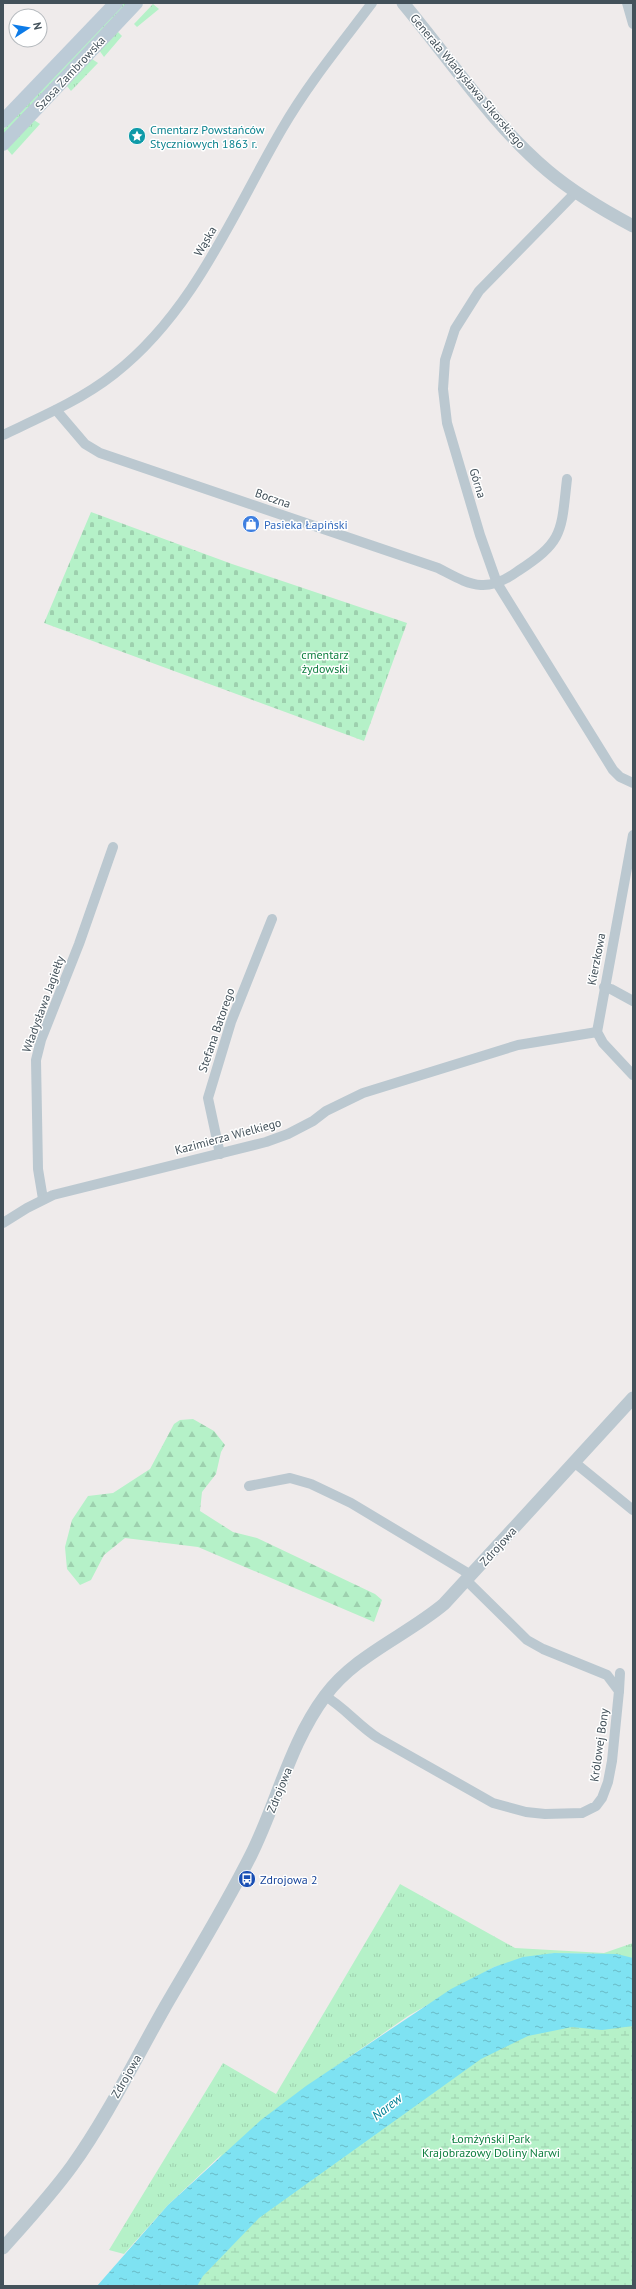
<svg xmlns="http://www.w3.org/2000/svg" width="636" height="2289" viewBox="0 0 636 2289" font-family="'PT Sans',sans-serif">
  <style>
    .grass { fill: url(#grass-tufts); fill-rule: evenodd }
    .forest { fill: url(#forest-firs) }
    .wetland { fill: url(#wetland-marsh) }
    .cemetery { fill: url(#cemetery-stones) }
    .water { fill: url(#water-ripples) }
    .lines { fill: none; stroke-linecap: round; stroke-linejoin: round }
    .minor { stroke: #bbc8d0; stroke-width: 10 }
    .tertiary { stroke: #bbc8d0; stroke-width: 13 }
    .secondary { stroke: #bccbd7; stroke-width: 14 }
    .labels { text-anchor: middle; dominant-baseline: central; stroke-width: 3; stroke-linejoin: round; paint-order: stroke }
    .street-label { font-size: 12px; fill: #43515a; stroke: #fff }
    .culture-label { font-size: 12px; fill: #0d838f; stroke: #fff; text-anchor: start }
    .shop-label { font-size: 12px; fill: #366cbe; stroke: #fff; text-anchor: start }
    .park-label { font-size: 12px; fill: #0f7f40; stroke: #fff }
    .transit-label { font-size: 12px; fill: #164399; stroke: #fff; text-anchor: start }
    .water-label { font-size: 13px; font-style: italic; fill: #048296; stroke: #fff }
  </style>
  <defs>
    <pattern id="grass-tufts" width="24" height="20" patternUnits="userSpaceOnUse"><rect width="24" height="20" fill="#b5f1c8"/><path d="M3 7l-1-3M5 7V3M7 7l1-3M15 17l-1-3M17 17v-4M19 17l1-3" fill="none" stroke="#9dd0ae"/></pattern>
    <pattern id="forest-firs" width="22" height="20" patternUnits="userSpaceOnUse"><rect width="22" height="20" fill="#b5f1c8"/><path d="M5 1l3.5 6h-7zM16 11l3.5 6h-7z" fill="#9dd0ae"/></pattern>
    <pattern id="wetland-marsh" width="20" height="14" patternUnits="userSpaceOnUse"><rect width="20" height="14" fill="#b5f1c8"/><path d="M1 5h8M5 5V1M11 12h8M15 12V8" fill="none" stroke="#9dd0ae"/></pattern>
    <pattern id="cemetery-stones" width="16" height="16" patternUnits="userSpaceOnUse"><rect width="16" height="16" fill="#b5f1c8"/><path d="M2 7V4a2 2 0 0 1 4 0v3zM10 15v-3a2 2 0 0 1 4 0v3z" fill="#9dd0ae"/></pattern>
    <pattern id="water-ripples" width="26" height="14" patternUnits="userSpaceOnUse"><rect width="26" height="14" fill="#7ee2f2"/><path d="M2 4q2-2 4 0t4 0M15 11q2-2 4 0t4 0" fill="none" stroke="#69bac7"/></pattern>
  </defs>
  <rect width="100%" height="100%" fill="#efebeb"/>
  <!-- grass -->
  <g class="grass">
    <polygon points="124,3 129,3 3,135 3,130"/>
    <polygon points="153,4 159,9 137,27 134,24"/>
    <polygon points="117,31 122,36 104,57 99,50"/>
    <polygon points="92,59 98,63 71,91 67,86"/>
    <polygon points="34,120 40,124 12,155 7,149"/>
    <path d="M 400,1884 L 515,1948 L 604,1953 L 633,1943 L 633,2286 L 125,2286 L 222,2154 L 168,2205 L 124,2254 L 109,2250 L 223,2063 L 276,2094 ZM 554,1953 L 602,1954 L 315,2081 L 408,2016 L 494,1967 Z"/>
  </g>
  <!-- forest -->
  <polygon class="forest" points="193,1419 214,1431 225,1445 221,1452 216,1474 202,1492 200,1511 233,1532 257,1538 375,1594 382,1600 374,1622 198,1547 125,1538 104,1555 91,1580 80,1585 67,1569 65,1547 72,1520 88,1496 113,1493 150,1469 174,1424 180,1420"/>
  <!-- wetland -->
  <polygon class="wetland" points="633,2026 633,2286 197,2286 203,2276 259,2218 480,2059 528,2036 572,2027 602,2030"/>
  <!-- cemetery -->
  <polygon class="cemetery" points="91,512 232,564 407,623 364,741 44,623"/>
  <!-- water -->
  <polygon class="water" points="554,1953 617,1954 633,1958 633,2026 602,2030 572,2027 528,2036 481,2059 259,2218 203,2276 197,2286 97,2286 168,2205 261,2120 306,2086 451,1989 494,1967 523,1957"/>
  <g class="lines">
    <!-- minor -->
    <g class="minor">
      <polyline points="627,3 633,24"/>
      <polyline points="576,192 479,291 455,329 445,360 443,389 447,423 480,535 497,583 613,770 620,777 633,783"/>
      <path d="M 56,410 L 85,444 L 100,453 L 438,568 C 452,575 466,584 481,585 C 495,586 507,579 518,571 C 564,541 561,532 567,479"/>
      <path d="M 3,435 C 41,417 81,400 114,374 C 194,312 233,213 282,129 C 308,84 341,44 372,3"/>
      <polyline points="633,835 597,1032 603,1043 633,1075"/>
      <polyline points="604,987 611,989 633,1001"/>
      <polyline points="220,1154 208,1098 231,1022 272,919"/>
      <polyline points="43,1199 38,1169 36,1060 41,1040 79,944 113,847"/>
      <polyline points="3,1223 27,1208 53,1195 266,1142 288,1134 313,1121 326,1111 363,1093 518,1045 597,1032"/>
      <polyline points="574,1462 633,1510"/>
      <polyline points="249,1486 290,1478 311,1484 351,1503 471,1575"/>
      <polyline points="619,1691 620,1673"/>
      <path d="M 325,1696 C 344,1707 359,1726 378,1738 L 493,1803 L 526,1812 L 545,1814 L 582,1813 L 596,1806 L 602,1798 L 608,1782 L 612,1761 L 619,1691 L 607,1675 L 543,1649 L 527,1640 L 466,1580"/>
    </g>
    <!-- tertiary -->
    <g class="tertiary">
      <path d="M 403,3 C 450,59 492,124 548,171 C 574,193 603,210 633,226"/>
      <path d="M 3,2248 C 27,2221 51,2195 72,2166 C 106,2119 136,2058 165,2007 C 194,1957 225,1907 251,1855 C 277,1803 290,1743 325,1696 C 355,1655 406,1636 444,1604 L 633,1398"/>
    </g>
    <!-- secondary -->
    <g class="secondary">
      <polyline points="3,121 116,3"/>
      <polyline points="3,144 136,3"/>
    </g>
  </g>
  <!-- icons -->
  <defs>
    <symbol id="sight-disc" viewBox="-11 -11 22 22"><circle r="9.5" fill="#0f9aa8" stroke="#fff"/><path d="M0-6L1.8-2.2L6-1.7L2.9 1.2L3.7 5.4L0 3.3L-3.7 5.4L-2.9 1.2L-6-1.7L-1.8-2.2Z" fill="#fff"/></symbol>
    <symbol id="shop-disc" viewBox="-11 -11 22 22"><circle r="9.5" fill="#3f7fe0" stroke="#fff"/><path d="M-5-2.5h2.3a2.7 3.5 0 0 1 5.4 0H5L5.5 6h-11ZM-1.5-2.5h3a1.5 2.3 0 0 0-3 0Z" fill="#fff"/></symbol>
    <symbol id="bus-disc" viewBox="-11 -11 22 22"><circle r="9.5" fill="#1a4fb4" stroke="#fff"/><path d="M-5-6H5V4H4V6H2V4H-2V6H-4V4H-5ZM-3.5-4V0h7V-4ZM-3.5 1.2v1.5H-2V1.2ZM2 1.2v1.5H3.5V1.2Z" fill="#fff"/></symbol>
  </defs>
  <g fill-rule="evenodd">
    <use href="#sight-disc" x="127" y="126" width="20" height="20"/>
    <use href="#shop-disc" x="241" y="514" width="20" height="20"/>
    <use href="#bus-disc" x="237" y="1869" width="20" height="20"/>
  </g>
  <g class="labels">
    <!-- street labels -->
    <g class="street-label">
      <text transform="translate(70 73) rotate(-47)">Szosa Zambrowska</text>
      <text transform="translate(468 81) rotate(50)">Generała Władysława Sikorskiego</text>
      <text transform="translate(205 241) rotate(-60)">Wąska</text>
      <text transform="translate(478 483) rotate(73)">Górna</text>
      <text transform="translate(273 498) rotate(19)">Boczna</text>
      <text transform="translate(596 959) rotate(-79)">Kierzkowa</text>
      <text transform="translate(43 1004) rotate(-70)">Władysława Jagiełły</text>
      <text transform="translate(216 1030) rotate(-71)">Stefana Batorego</text>
      <text transform="translate(228 1136) rotate(-15)">Kazimierza Wielkiego</text>
      <text transform="translate(498 1546) rotate(-48)">Zdrojowa</text>
      <text transform="translate(599 1745) rotate(-82)">Królowej Bony</text>
      <text transform="translate(279 1790) rotate(-68)">Zdrojowa</text>
      <text transform="translate(126 2076) rotate(-60)">Zdrojowa</text>
    </g>
    <!-- culture labels -->
    <g class="culture-label">
      <text x="150" y="129">Cmentarz Powstańców<tspan x="150" dy="14">Styczniowych 1863 r.</tspan></text>
    </g>
    <!-- shop labels -->
    <g class="shop-label">
      <text x="264" y="524">Pasieka Łapiński</text>
    </g>
    <!-- park labels -->
    <g class="park-label">
      <text x="325" y="654">cmentarz<tspan x="325" dy="14">żydowski</tspan></text>
      <text x="491" y="2138">Łomżyński Park<tspan x="491" dy="14">Krajobrazowy Doliny Narwi</tspan></text>
    </g>
    <!-- transit labels -->
    <g class="transit-label">
      <text x="260" y="1879">Zdrojowa 2</text>
    </g>
    <!-- water labels -->
    <g class="water-label">
      <text transform="translate(387 2107) rotate(-38)">Narew</text>
    </g>
  </g>
  <!-- border -->
  <rect width="636" height="2289" fill="none" stroke="#43515a" stroke-width="8"/>
  <!-- north arrow -->
  <g transform="translate(28 28) rotate(78)"><circle r="19" fill="#ffffff" stroke="#b4b9bd"/>
  <path d="M0-3L7 15L0 10L-7 15Z" fill="#0c7be8"/>
  <text y="-6" font-size="11" font-weight="bold" text-anchor="middle" fill="#43515a">N</text>
  </g>
</svg>
